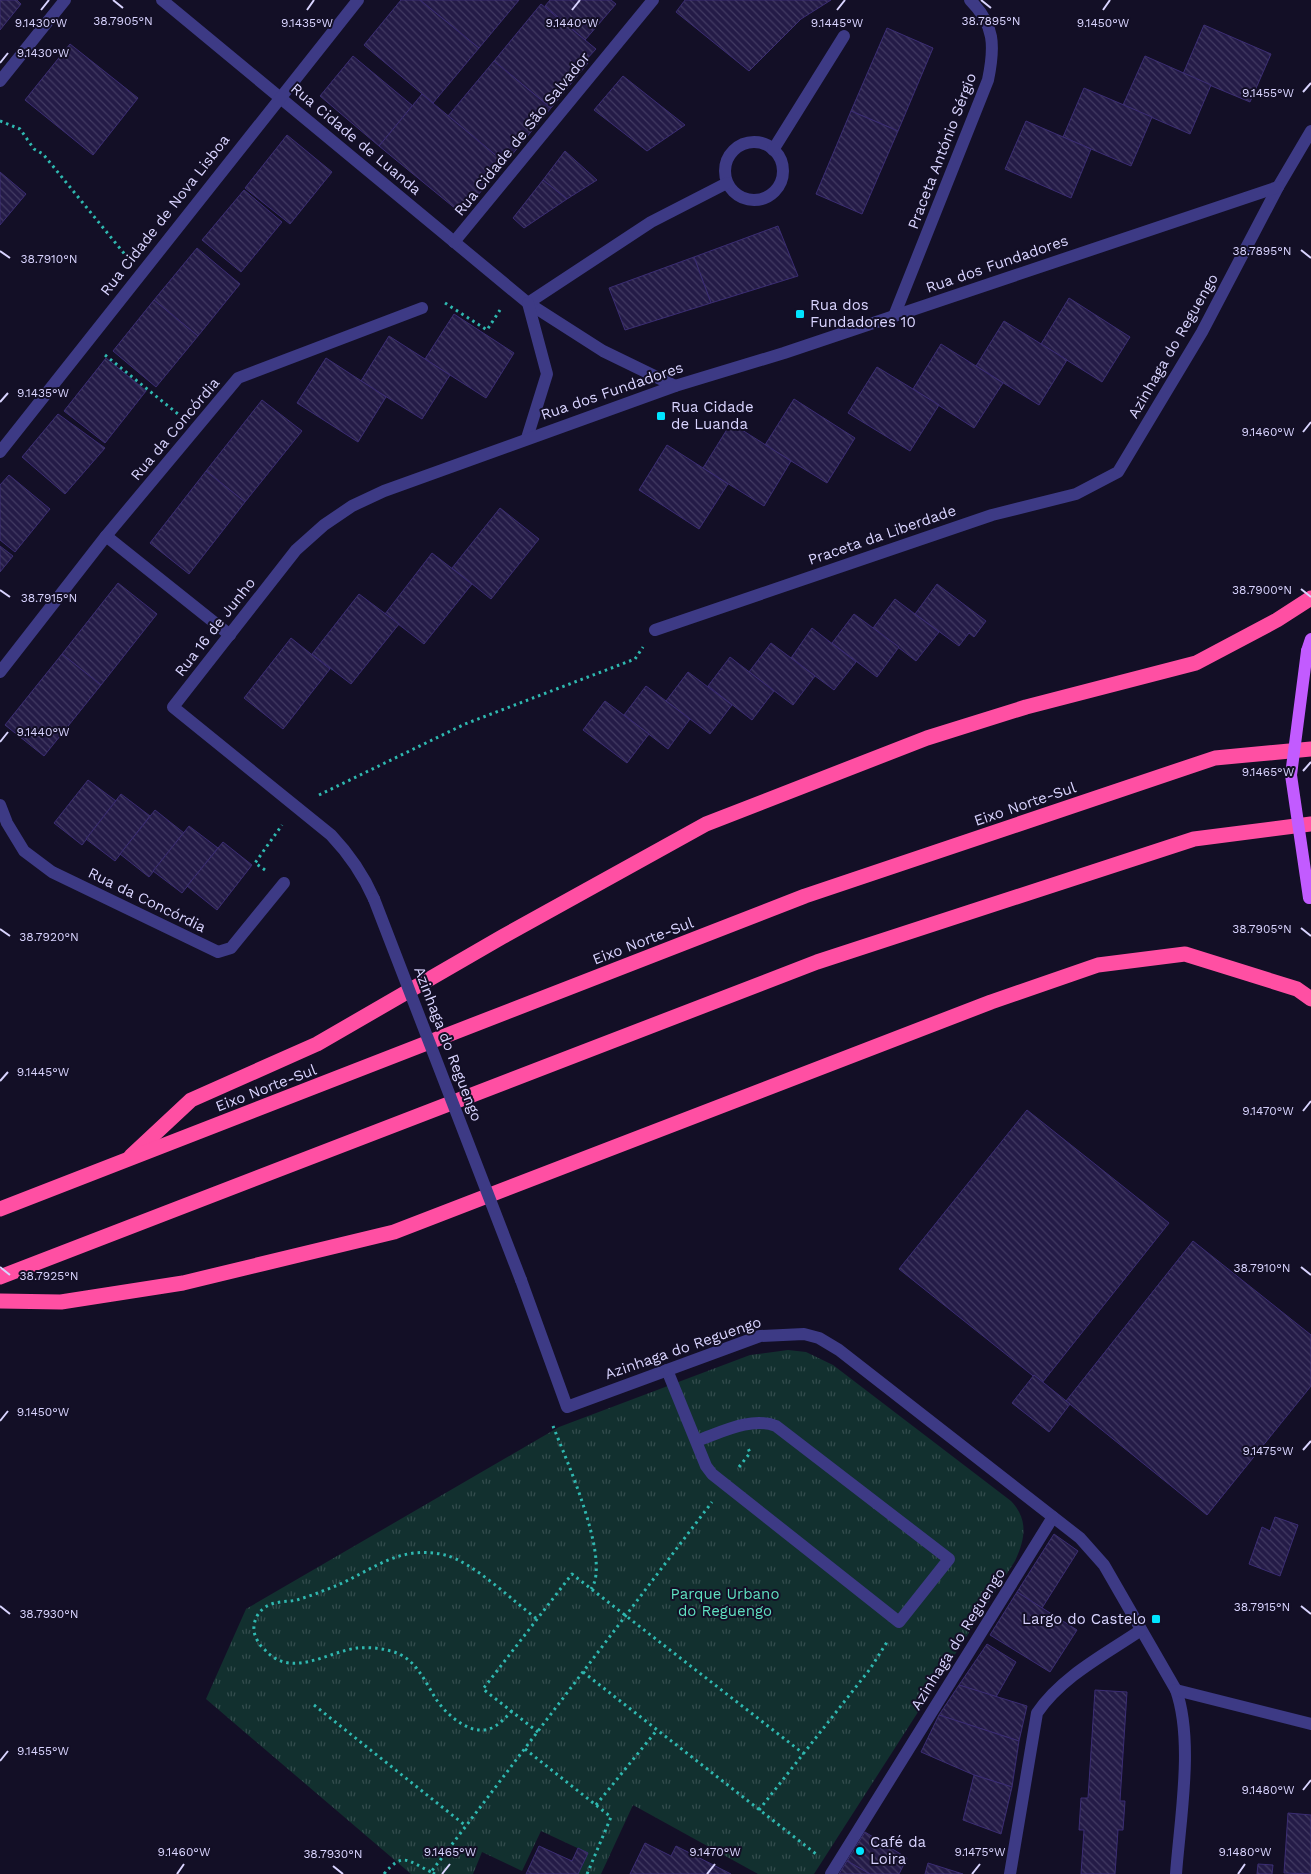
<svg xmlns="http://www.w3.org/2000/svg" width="1311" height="1874" viewBox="0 0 1311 1874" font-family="'Work Sans',sans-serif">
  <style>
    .park { fill: url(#park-tufts) }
    .building { fill: url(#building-back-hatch); stroke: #3b2d73 }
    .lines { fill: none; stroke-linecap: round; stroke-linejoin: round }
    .path { stroke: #2fb8b0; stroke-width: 3; stroke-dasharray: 2.5 4; stroke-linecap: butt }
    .lane { stroke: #3d3a85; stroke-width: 12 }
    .street { stroke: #3d3a85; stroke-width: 12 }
    .primary { stroke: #c25bff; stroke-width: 12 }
    .highway { stroke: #ff4fa3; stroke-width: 15 }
    .street-bridge { stroke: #3d3a85; stroke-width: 12 }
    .primary-bridge { stroke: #c25bff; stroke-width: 12 }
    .ticks { fill: none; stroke: #d9d4ff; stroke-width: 2 }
    .poi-dot { fill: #00e5ff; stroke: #130f26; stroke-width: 2 }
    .labels { text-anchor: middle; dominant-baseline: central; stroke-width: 4; stroke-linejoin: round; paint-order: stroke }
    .street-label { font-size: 15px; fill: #d9d4ff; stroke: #130f26 }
    .poi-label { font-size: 15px; fill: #d9d4ff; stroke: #130f26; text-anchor: start }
    .park-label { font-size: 15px; fill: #5fe0c0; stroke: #130f26 }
    .ticks-label { font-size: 12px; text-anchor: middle; fill: #d9d4ff; stroke: #130f26; stroke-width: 4; stroke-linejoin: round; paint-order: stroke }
  </style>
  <defs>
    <pattern id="park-tufts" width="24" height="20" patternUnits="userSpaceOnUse" patternTransform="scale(1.25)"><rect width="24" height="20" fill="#12302f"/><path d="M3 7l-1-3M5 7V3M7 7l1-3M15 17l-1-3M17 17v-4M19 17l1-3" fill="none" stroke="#344d4e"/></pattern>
    <pattern id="building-back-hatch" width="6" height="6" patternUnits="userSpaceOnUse" patternTransform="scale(1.25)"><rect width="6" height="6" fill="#241b47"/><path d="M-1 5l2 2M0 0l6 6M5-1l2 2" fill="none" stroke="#433b63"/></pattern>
  </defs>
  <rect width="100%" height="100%" fill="#130f26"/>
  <!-- park -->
  <path class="park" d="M 788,1350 L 806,1352 L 833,1365 L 1011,1501 C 1029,1520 1025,1539 1015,1561 L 814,1874 L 758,1874 L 633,1805 L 601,1874 L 578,1874 L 588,1853 L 541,1831 L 522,1871 L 482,1852 L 473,1874 L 411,1874 L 206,1699 L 246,1609 L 559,1427 L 750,1355 Z"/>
  <!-- building -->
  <g class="building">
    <polygon points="0,0 17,0 21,4 0,30"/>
    <polygon points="401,0 420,0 479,48 433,103 364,45"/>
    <polygon points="420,0 519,0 479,48"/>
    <polygon points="550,0 611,0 616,4 585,40 545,6"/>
    <polygon points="685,0 831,0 801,19 749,71 676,12"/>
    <polygon points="541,4 596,49 585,61 588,63 551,108 494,61"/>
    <polygon points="1204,25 1271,54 1250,102 1183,74"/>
    <polygon points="887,28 933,48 898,131 851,111"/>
    <polygon points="70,44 138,98 93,155 25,100"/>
    <polygon points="353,56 413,106 379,146 320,96"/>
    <polygon points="1145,56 1211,85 1190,134 1123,105"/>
    <polygon points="494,61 551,108 505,163 448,116"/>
    <polygon points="623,76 685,125 647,151 594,110"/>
    <polygon points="1084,88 1152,117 1131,166 1063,137"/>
    <polygon points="422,94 505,163 462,214 379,146"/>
    <polygon points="851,111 898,131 862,214 816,194"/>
    <polygon points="1026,121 1091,149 1071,198 1005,169"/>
    <polygon points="287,135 332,172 290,224 245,188"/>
    <polygon points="565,151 597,180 567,199 543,180"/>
    <polygon points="0,172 26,194 0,225"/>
    <polygon points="543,180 567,199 524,228 513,218"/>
    <polygon points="244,190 282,222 241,272 202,240"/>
    <polygon points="778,226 798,276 711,303 694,257"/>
    <polygon points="197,248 240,284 198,336 154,300"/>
    <polygon points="694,257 711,303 625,330 609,288"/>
    <polygon points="1069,298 1130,337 1102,382 1041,344"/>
    <polygon points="154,300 198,336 156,387 113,351"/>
    <polygon points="454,314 514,353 486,398 425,359"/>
    <polygon points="1004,321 1067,360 1039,405 976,366"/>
    <polygon points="389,336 450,375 422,419 361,381"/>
    <polygon points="941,344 1003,383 974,428 913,389"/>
    <polygon points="106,358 146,391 105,443 64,411"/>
    <polygon points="326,358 386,397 358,442 297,403"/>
    <polygon points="877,367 939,405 910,451 848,413"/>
    <polygon points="794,399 855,438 827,483 765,445"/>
    <polygon points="262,400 302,431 245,502 206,471"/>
    <polygon points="58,414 105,448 65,494 22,457"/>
    <polygon points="731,423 791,461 764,506 703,468"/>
    <polygon points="667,445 728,484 699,529 639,490"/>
    <polygon points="206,471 245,502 189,574 150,543"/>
    <polygon points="9,475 50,509 15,552 0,540 0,485"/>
    <polygon points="500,508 539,539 491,599 452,568"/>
    <polygon points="0,546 13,556 0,572"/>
    <polygon points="432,553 472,584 424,644 385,614"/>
    <polygon points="118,583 157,614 101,685 62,654"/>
    <polygon points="937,584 986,621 974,637 969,633 959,646 915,614"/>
    <polygon points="359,594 399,624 351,684 312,654"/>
    <polygon points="895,599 939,632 916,661 873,628"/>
    <polygon points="854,614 899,647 877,677 832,643"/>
    <polygon points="812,628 856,662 834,690 791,658"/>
    <polygon points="291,638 330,669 283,729 244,698"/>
    <polygon points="771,643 815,676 793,705 749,672"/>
    <polygon points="62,654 101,685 44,756 5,725"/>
    <polygon points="730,657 774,691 752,720 708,686"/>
    <polygon points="688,672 732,705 710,734 666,701"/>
    <polygon points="646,686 690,719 668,749 624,715"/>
    <polygon points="605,701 649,734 627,763 583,730"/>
    <polygon points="88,780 116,801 82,845 54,823"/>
    <polygon points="121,794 150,816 115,861 86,839"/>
    <polygon points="155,810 184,833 149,877 120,854"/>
    <polygon points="189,826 218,848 182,893 153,871"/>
    <polygon points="223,842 252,865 217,910 187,886"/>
    <polygon points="1027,1110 1169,1223 1042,1383 899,1269"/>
    <polygon points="1193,1241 1311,1335 1311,1386 1207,1515 1066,1401"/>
    <polygon points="1034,1375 1070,1404 1049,1432 1012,1403"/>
    <polygon points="1275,1517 1298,1525 1280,1576 1249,1564 1262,1527 1270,1531"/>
    <polygon points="1054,1534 1078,1551 1042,1608 1017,1592"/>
    <polygon points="1017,1592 1077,1630 1050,1672 990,1635"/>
    <polygon points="987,1644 1016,1662 996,1697 959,1685"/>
    <polygon points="959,1685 1027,1706 1019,1741 939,1715"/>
    <polygon points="1095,1690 1127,1692 1120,1801 1125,1801 1123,1830 1118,1830 1115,1874 1081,1874 1084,1830 1079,1830 1081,1798 1088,1798"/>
    <polygon points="939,1715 1019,1741 1012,1787 974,1775 921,1752"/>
    <polygon points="974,1775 1012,1787 1001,1834 963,1820"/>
    <polygon points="1288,1813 1311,1815 1311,1874 1284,1873"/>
    <polygon points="865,1832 907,1858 899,1874 870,1874 847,1861"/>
    <polygon points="645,1843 671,1856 676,1846 731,1874 630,1874"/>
    <polygon points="539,1846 572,1861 578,1848 588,1853 578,1874 526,1874"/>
    <polygon points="847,1861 870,1874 839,1874"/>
    <polygon points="928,1863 963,1874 925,1874"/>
    <polygon points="1258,1864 1273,1865 1272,1874 1257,1874"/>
  </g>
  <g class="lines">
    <!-- path -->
    <g class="path">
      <polyline points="0,121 20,129 34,149 43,154 127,257"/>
      <polyline points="445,303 487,330 500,310"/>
      <polyline points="105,355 178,414"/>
      <polyline points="319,795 465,724 635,659 643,647"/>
      <polyline points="265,870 255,863 282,825"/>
      <path d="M 553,1426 C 565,1457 612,1561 591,1589"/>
      <polyline points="739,1467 750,1453 748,1448"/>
      <polyline points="583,1672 816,1854"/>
      <polyline points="314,1705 466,1826"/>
      <path d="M 512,1711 C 504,1719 496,1729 484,1730 C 466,1732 445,1713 436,1699 C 424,1680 415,1657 391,1651 C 380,1648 368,1647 357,1648 C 327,1652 291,1679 265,1650 C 260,1646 255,1638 254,1631 C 253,1621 258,1611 267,1606 C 276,1601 287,1602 297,1600 C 306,1597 316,1594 325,1590 C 367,1576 395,1543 445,1555 C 473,1562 513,1601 537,1619"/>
      <polyline points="538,1732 483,1689 572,1574 804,1754"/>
      <polyline points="525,1749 611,1817 587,1874"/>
      <polyline points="596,1805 657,1730"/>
      <polyline points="759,1810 870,1669 887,1642"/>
      <path d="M 384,1874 C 403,1851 408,1861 431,1872"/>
      <polyline points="435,1874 431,1872 712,1502"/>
    </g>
    <!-- lane -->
    <path class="lane" d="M 667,1370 L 706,1466 L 712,1474 L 899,1622 L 949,1559 L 776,1426 C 751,1416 720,1433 696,1441"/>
    <!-- street -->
    <g class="street">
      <polyline points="162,0 528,303 603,351 675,386"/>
      <polyline points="0,81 65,0"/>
      <circle cx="754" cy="171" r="29"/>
      <polyline points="773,150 844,36"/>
      <polyline points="454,242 653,0"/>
      <polyline points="528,303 651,222 727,183"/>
      <path d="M 894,316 L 988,80 C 995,46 995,25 970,0"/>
      <polyline points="527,438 547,374 528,303"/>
      <polyline points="0,452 358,0"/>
      <polyline points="106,536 230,635"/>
      <polyline points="655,630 992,515 1076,494 1118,472 1202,332 1278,187 1311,131"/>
      <polyline points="0,672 106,536 238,378 422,308"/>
      <polyline points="0,805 7,823 24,851 52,872 218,952 231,948 284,883"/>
      <path d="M 374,899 C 363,874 349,854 331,835 L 173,707 L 296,550 L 324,525 L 352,506 L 384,491 L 675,386 L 784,353 L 1278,187"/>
      <path d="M 521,1280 L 567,1407 L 760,1336 L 804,1334 L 819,1338 L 839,1350 L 1080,1538 L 1104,1565 L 1176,1690 C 1194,1741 1180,1819 1176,1874"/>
      <polyline points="1176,1690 1311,1724"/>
      <polyline points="831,1874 1053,1517"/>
      <path d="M 1010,1874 L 1037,1713 C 1062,1676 1106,1654 1141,1630"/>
    </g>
    <!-- primary -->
    <polyline class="primary" points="1307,651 1311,639"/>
    <!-- highway -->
    <g class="highway">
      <polyline points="131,1156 191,1100 317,1044 502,937 706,824 927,738 1026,707 1196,663 1277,620 1311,598"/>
      <polyline points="0,1209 805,896 1215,758 1311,749"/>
      <polyline points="0,1277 817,962 1194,839 1311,824"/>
      <polyline points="0,1301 61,1302 183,1283 394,1232 991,1002 1098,965 1185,954 1297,989 1311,999"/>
    </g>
    <!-- street-bridge -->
    <polyline class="street-bridge" points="374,899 521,1280"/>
    <!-- primary-bridge -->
    <polyline class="primary-bridge" points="1307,651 1291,775 1309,898"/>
  </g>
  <!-- ticks -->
  <path class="ticks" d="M 113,0 L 123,8M 981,0 L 991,8M 41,10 L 49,0M 307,10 L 314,0M 572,10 L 580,0M 837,10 L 845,0M 1103,10 L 1110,0M 0,63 L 8,53M 1303,92 L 1311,83M 1301,250 L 1311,258M 0,251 L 10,258M 0,402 L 8,393M 1303,432 L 1311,422M 1301,589 L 1311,597M 0,590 L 10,597M 0,742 L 8,732M 1303,771 L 1311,762M 1301,928 L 1311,936M 0,929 L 10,936M 0,1081 L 8,1072M 1303,1111 L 1311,1101M 0,1267 L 10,1275M 1301,1267 L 1311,1275M 0,1421 L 8,1411M 1303,1450 L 1311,1441M 0,1606 L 10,1614M 1301,1606 L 1311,1614M 0,1761 L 8,1751M 1303,1790 L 1311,1780M 333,1866 L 343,1874M 177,1874 L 184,1864M 442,1874 L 450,1864M 707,1874 L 715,1864M 972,1874 L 980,1864M 1238,1874 L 1245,1864"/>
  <!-- markers -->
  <g class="poi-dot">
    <rect x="795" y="309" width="10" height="10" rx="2.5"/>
    <rect x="656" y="411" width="10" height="10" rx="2.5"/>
    <rect x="1151" y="1614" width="10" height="10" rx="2.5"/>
    <circle cx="860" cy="1851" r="5"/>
  </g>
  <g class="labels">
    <!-- street labels -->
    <g class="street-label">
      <text transform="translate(522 134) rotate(-51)">Rua Cidade de São Salvador</text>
      <text transform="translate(356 139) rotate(40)">Rua Cidade de Luanda</text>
      <text transform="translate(942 151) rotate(-69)">Praceta António Sérgio</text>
      <text transform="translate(165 215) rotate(-52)">Rua Cidade de Nova Lisboa</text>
      <text transform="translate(997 264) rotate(-19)">Rua dos Fundadores</text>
      <text transform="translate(1173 346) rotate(-60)">Azinhaga do Reguengo</text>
      <text transform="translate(612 391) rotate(-19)">Rua dos Fundadores</text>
      <text transform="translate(175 429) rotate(-50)">Rua da Concórdia</text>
      <text transform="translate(882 535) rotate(-19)">Praceta da Liberdade</text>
      <text transform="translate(215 627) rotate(-52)">Rua 16 de Junho</text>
      <text transform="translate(1025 804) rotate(-19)">Eixo Norte-Sul</text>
      <text transform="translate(147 900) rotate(26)">Rua da Concórdia</text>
      <text transform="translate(643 941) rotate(-21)">Eixo Norte-Sul</text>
      <text transform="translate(448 1044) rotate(69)">Azinhaga do Reguengo</text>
      <text transform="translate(266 1088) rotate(-21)">Eixo Norte-Sul</text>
      <text transform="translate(683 1348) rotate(-19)">Azinhaga do Reguengo</text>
      <text transform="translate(958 1639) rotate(-58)">Azinhaga do Reguengo</text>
    </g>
    <!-- poi labels -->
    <g class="poi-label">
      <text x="810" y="305">Rua dos<tspan x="810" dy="17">Fundadores 10</tspan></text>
      <text x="671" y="407">Rua Cidade<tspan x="671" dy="17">de Luanda</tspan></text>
      <text x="1146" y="1619" text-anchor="end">Largo do Castelo</text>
      <text x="870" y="1842">Café da<tspan x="870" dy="17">Loira</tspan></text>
    </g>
    <!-- park labels -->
    <g class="park-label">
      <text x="725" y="1594">Parque Urbano<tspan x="725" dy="17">do Reguengo</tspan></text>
    </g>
  </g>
  <g class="ticks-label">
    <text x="991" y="25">38.7895°N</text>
    <text x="123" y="25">38.7905°N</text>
    <text x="307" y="27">9.1435°W</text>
    <text x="41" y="27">9.1430°W</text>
    <text x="572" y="27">9.1440°W</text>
    <text x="837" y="27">9.1445°W</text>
    <text x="1103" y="27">9.1450°W</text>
    <text x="43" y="57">9.1430°W</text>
    <text x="1268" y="97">9.1455°W</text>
    <text x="1262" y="255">38.7895°N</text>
    <text x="49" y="263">38.7910°N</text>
    <text x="43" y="397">9.1435°W</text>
    <text x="1268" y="436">9.1460°W</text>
    <text x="1262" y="594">38.7900°N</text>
    <text x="49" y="602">38.7915°N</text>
    <text x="43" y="736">9.1440°W</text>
    <text x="1268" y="776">9.1465°W</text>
    <text x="1262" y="933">38.7905°N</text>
    <text x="49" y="941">38.7920°N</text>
    <text x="43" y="1076">9.1445°W</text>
    <text x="1268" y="1115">9.1470°W</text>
    <text x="1262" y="1272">38.7910°N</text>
    <text x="49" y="1280">38.7925°N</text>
    <text x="43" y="1416">9.1450°W</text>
    <text x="1268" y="1455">9.1475°W</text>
    <text x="1262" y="1611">38.7915°N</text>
    <text x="49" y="1618">38.7930°N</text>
    <text x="43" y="1755">9.1455°W</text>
    <text x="1268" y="1794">9.1480°W</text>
    <text x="184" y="1856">9.1460°W</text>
    <text x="450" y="1856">9.1465°W</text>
    <text x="715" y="1856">9.1470°W</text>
    <text x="980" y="1856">9.1475°W</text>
    <text x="1245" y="1856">9.1480°W</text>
    <text x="333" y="1858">38.7930°N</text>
  </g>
</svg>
